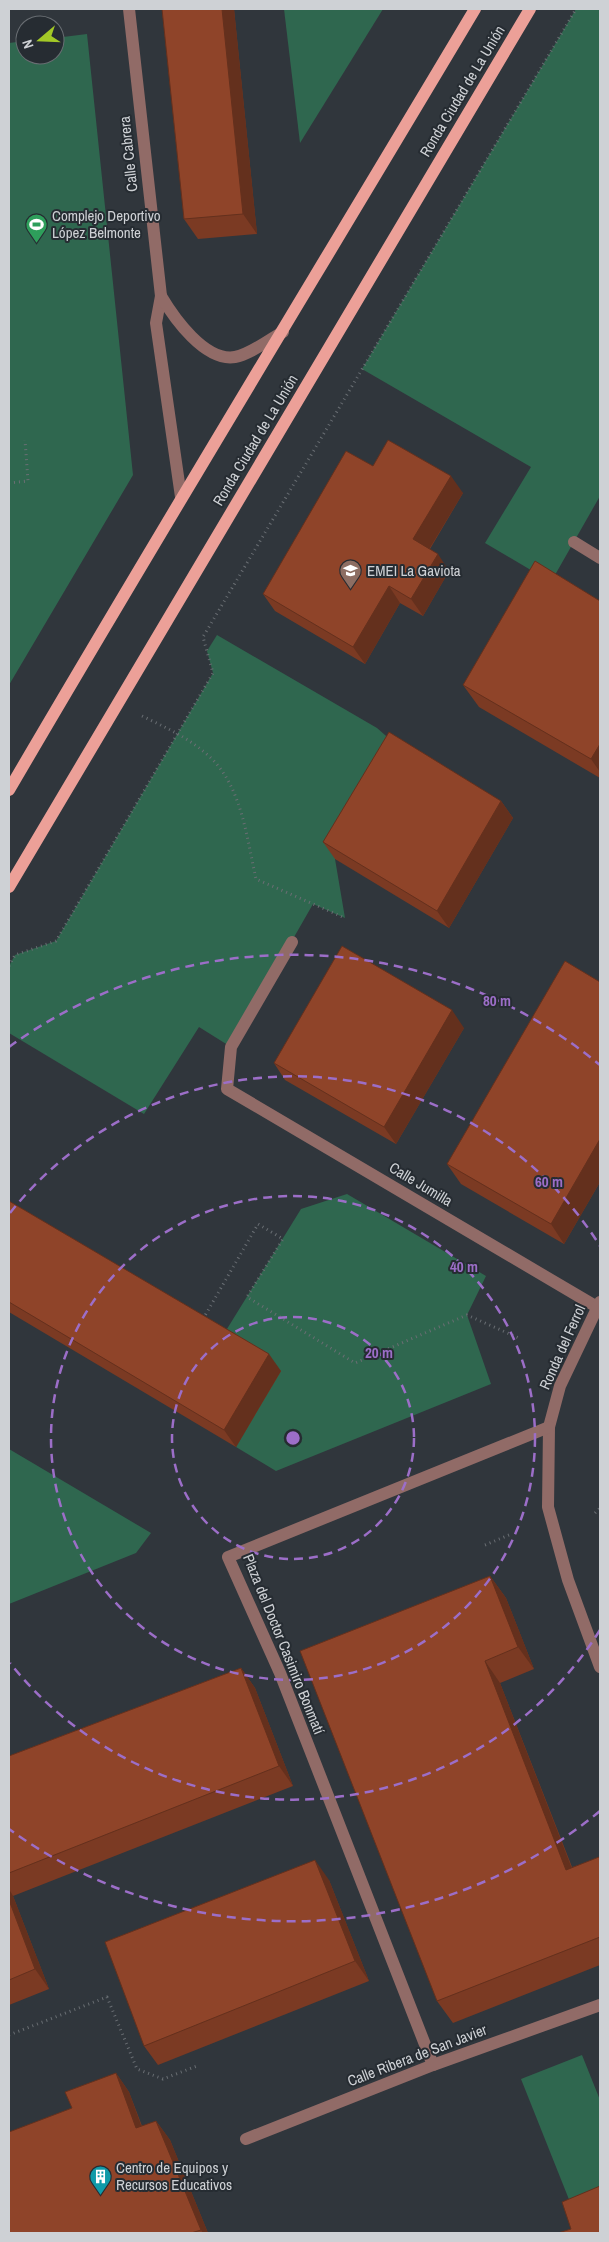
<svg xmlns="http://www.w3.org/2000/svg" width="609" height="2242" viewBox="0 0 609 2242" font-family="'Archivo Narrow',sans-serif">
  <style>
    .green { fill: #2f674f }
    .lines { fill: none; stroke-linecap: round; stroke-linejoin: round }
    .path { stroke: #696e73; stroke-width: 3; stroke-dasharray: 1 4; stroke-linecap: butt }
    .minor { stroke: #916b67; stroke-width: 12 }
    .major { stroke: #eca098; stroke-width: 12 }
    .wall { fill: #7b3a23 }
    .shaded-wall { fill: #64301d }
    .building { fill: #8f4429; stroke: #64301d }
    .ring { fill: none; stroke: #9c6ec8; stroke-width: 2.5; stroke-dasharray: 9 6 }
    .labels { text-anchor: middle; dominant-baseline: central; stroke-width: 4; stroke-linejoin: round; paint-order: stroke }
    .street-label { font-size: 15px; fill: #ced1d5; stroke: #262c32 }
    .poi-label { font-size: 15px; fill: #ced1d5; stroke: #262c32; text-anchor: start }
    .centre { fill: #9c6ec8; stroke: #262c32; stroke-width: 2.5 }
    .ring-label { font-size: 15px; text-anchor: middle; font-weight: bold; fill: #9c6ec8; stroke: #262c32; stroke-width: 4; stroke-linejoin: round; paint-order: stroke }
  </style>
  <rect width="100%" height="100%" fill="#30363c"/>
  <!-- green -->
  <g class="green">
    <polygon points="284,9 383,9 300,143"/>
    <polygon points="576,9 600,9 600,496 551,582 485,543 531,467 362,369"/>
    <polygon points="87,34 133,475 9,685 9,43 25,41 25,55 55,55 55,38"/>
    <polygon points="217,635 377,728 401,749 335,859 345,918 313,904 231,1047 199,1027 144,1114 9,1033 9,966 15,955 56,941 213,673 207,651"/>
    <polygon points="347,1194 486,1276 467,1315 491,1384 276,1471 236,1447 280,1371 222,1337 301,1209"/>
    <polygon points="9,1449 151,1533 136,1553 9,1604"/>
    <polygon points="582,2055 600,2100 600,2190 570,2202 521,2079"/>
  </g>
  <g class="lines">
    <!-- path -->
    <g class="path">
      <polyline points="9,483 28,481 25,440"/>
      <path d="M 142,716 C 167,728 191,739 211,758 C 242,788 247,839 256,879 L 345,918"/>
      <polyline points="9,966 15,955 56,941 213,673 203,637 576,9"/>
      <polyline points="203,1319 258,1224 283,1239 247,1297 355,1363 467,1315 521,1339"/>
      <polyline points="595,1513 600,1508"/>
      <polyline points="485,1545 509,1535"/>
      <polyline points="9,2035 107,1997 137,2069 163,2079 197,2066"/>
    </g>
    <!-- minor -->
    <g class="minor">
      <polyline points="129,9 161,296 156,323 181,497"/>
      <path d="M 161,296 C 174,318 205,362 235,357 C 251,354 268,340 283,332"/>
      <polyline points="574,542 600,558"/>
      <polyline points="292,942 231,1047 227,1089 597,1307"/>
      <polyline points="600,1302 560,1386 549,1427 548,1507 568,1580 600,1667"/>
      <polyline points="433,2065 280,1673 228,1557 549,1427"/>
      <polyline points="246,2139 433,2065 600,2005"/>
    </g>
    <!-- major -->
    <g class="major">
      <path d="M 9,790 C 162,528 320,269 475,9"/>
      <polyline points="9,887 530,9"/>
    </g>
  </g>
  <!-- wall -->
  <g class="wall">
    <polygon points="162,9 234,9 257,234 198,239 184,219"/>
    <polygon points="373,466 463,493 430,549 449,571 423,616 400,603 365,664 275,611 263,594"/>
    <polygon points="600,601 600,778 479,707 463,685"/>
    <polygon points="501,801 513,818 449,928 335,859 323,842"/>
    <polygon points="600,982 600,1182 564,1244 461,1184 447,1164"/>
    <polygon points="464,1028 396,1144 285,1080 274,1063"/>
    <polygon points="9,1201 281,1371 236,1447 9,1312"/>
    <polygon points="490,1576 506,1598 534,1669 500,1683 572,1867 600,1859 600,1965 453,2023 437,2001"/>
    <polygon points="241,1668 255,1688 293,1786 13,1896 49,1989 9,2005 9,1756"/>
    <polygon points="329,1880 369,1981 158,2065 144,2046"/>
    <polygon points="116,2073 129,2092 142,2126 156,2121 170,2140 208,2233 9,2233"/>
  </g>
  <!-- shaded-wall -->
  <g class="shaded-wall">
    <polygon points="222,9 234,9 257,234 243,214"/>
    <polygon points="451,476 463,493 425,556 413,539"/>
    <polygon points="438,554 449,571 423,616 411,599"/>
    <polygon points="389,586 400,603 365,664 353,647"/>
    <polygon points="600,744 600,772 591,759"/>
    <polygon points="501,801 513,818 449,928 437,911"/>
    <polygon points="452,1010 464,1028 396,1144 384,1127"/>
    <polygon points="600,1139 600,1182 564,1244 551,1224"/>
    <polygon points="269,1354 281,1371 236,1447 224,1430"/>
    <polygon points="490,1576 506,1598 534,1669 518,1647"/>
    <polygon points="485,1661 500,1683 581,1892 566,1870"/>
    <polygon points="241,1668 255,1688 293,1786 279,1766"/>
    <polygon points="315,1860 329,1880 369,1981 355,1961"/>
    <polygon points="9,1889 13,1896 49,1989 35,1969 9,1900"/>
    <polygon points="116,2073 129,2092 149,2147 136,2128"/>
    <polygon points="156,2121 170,2140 208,2233 203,2233 201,2230"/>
  </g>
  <!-- building -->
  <g class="building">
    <polygon points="162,9 222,9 243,214 184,219"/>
    <polygon points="388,440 451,476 413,539 438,554 411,599 389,586 353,647 263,594 346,451 373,466"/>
    <polygon points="535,561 600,601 600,744 591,759 463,685"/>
    <polygon points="389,732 501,801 437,911 323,842"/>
    <polygon points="342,946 452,1010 384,1127 274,1063"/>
    <polygon points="565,961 600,982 600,1139 551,1224 447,1164"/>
    <polygon points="9,1201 269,1354 224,1430 9,1302"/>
    <polygon points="490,1576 518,1647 485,1661 566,1870 599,1857 600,1860 600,1937 437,2001 300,1651"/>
    <polygon points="241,1668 279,1766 9,1873 9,1756"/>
    <polygon points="315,1860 355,1961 144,2046 105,1942"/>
    <polygon points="9,1900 35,1969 9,1980"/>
    <polygon points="116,2073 136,2128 156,2121 201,2230 191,2233 9,2233 9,2132 72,2108 65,2092"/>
    <polygon points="600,2186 600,2233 558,2233 571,2229 562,2202"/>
  </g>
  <!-- distance rings -->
  <g class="ring">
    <circle cx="293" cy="1438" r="121"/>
    <circle cx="293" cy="1438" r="242"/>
    <path d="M600 1630A362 362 0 0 1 10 1663M10 1213A362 362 0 0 1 600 1246"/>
    <path d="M600 1811A483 483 0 0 1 9 1829M9 1047A483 483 0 0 1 600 1065"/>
  </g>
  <!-- icons -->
  <defs>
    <symbol id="stadium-pin" viewBox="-11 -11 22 30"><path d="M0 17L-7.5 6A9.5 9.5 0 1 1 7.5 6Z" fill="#2e9e5b" stroke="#262c32"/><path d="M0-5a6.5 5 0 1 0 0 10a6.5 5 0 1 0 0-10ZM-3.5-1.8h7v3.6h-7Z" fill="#fff"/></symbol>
    <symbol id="school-pin" viewBox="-11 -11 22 30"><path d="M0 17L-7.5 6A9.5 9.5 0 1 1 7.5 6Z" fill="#8d6e63" stroke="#262c32"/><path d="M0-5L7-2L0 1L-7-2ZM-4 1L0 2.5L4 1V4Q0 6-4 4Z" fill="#fff"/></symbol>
    <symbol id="building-pin" viewBox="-11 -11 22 30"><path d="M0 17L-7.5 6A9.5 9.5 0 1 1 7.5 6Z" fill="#0f9aa8" stroke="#262c32"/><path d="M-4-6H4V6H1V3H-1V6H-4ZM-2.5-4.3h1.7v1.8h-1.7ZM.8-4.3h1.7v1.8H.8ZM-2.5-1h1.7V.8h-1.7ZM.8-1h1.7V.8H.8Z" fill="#fff"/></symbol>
  </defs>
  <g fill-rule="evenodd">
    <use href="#stadium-pin" x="24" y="212" width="25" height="34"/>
    <use href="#school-pin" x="338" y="558" width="25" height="34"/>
    <use href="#building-pin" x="88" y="2164" width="25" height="34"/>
  </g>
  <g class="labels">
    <!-- street labels -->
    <g class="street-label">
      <text transform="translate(462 91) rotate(-59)">Ronda Ciudad de La Unión</text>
      <text transform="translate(128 154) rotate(-96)">Calle Cabrera</text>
      <text transform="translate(255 440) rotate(-59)">Ronda Ciudad de La Unión</text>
      <text transform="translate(421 1184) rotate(31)">Calle Jumilla</text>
      <text transform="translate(562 1347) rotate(-66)">Ronda del Ferrol</text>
      <text transform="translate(284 1644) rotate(68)">Plaza del Doctor Casimiro Bonmatí</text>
      <text transform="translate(417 2055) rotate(-21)">Calle Ribera de San Javier</text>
    </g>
    <!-- poi labels -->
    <g class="poi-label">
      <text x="52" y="215">Complejo Deportivo<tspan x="52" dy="17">López Belmonte</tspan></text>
      <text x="367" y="570">EMEI La Gaviota</text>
      <text x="116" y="2167">Centro de Equipos y<tspan x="116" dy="17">Recursos Educativos</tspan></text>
    </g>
  </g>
  <circle cx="293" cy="1438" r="8" class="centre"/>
  <g class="ring-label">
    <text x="497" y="1006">80 m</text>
    <text x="549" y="1187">60 m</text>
    <text x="464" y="1272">40 m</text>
    <text x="379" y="1358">20 m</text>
  </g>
  <!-- border -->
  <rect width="609" height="2242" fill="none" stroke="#ced1d5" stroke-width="20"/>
  <!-- north arrow -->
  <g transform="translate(40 40) rotate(251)"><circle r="24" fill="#262c32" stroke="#696e73"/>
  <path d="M0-4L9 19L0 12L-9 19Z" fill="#a3c927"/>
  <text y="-8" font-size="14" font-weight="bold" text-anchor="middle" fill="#ced1d5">N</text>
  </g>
</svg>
